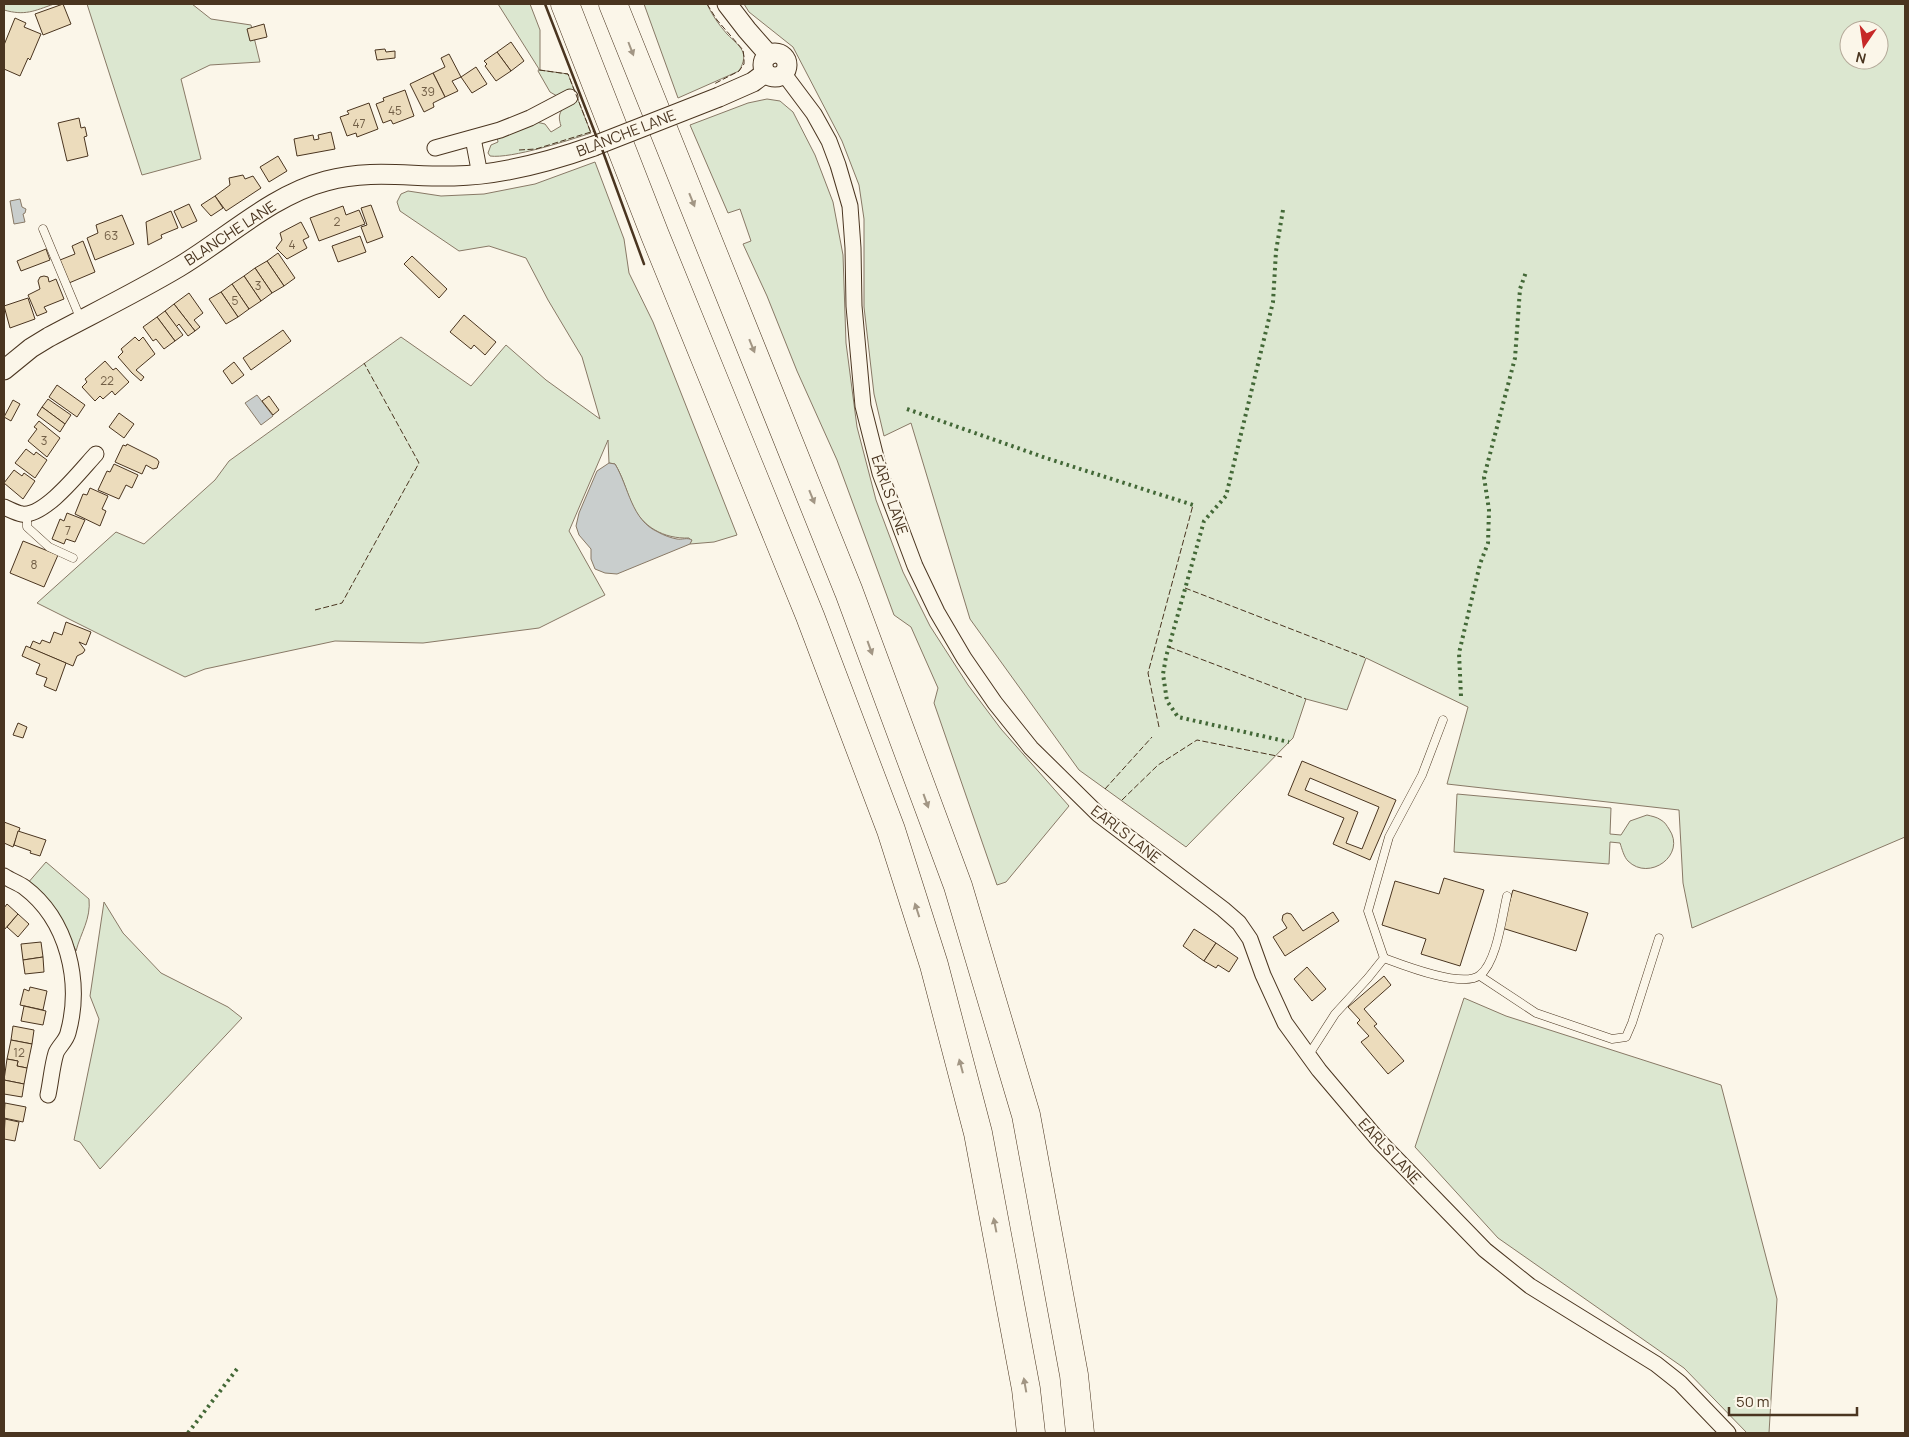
<svg xmlns="http://www.w3.org/2000/svg" width="1909" height="1437" viewBox="0 0 1909 1437" font-family="Manrope,sans-serif">
  <style>
    .green { fill: #dce7d0; stroke: #887966; fill-rule: evenodd }
    .water { fill: #c9cecd; stroke: #887966 }
    .building { fill: #ecdcbc; stroke: #4a3520; fill-rule: evenodd }
    .lines { fill: none; stroke-linecap: round; stroke-linejoin: round }
    .service-casing { stroke: #4a3520; stroke-width: 9 }
    .minor-casing { stroke: #4a3520; stroke-width: 17 }
    .tertiary-casing { stroke: #4a3520; stroke-width: 21 }
    .motorway-casing { stroke: #4a3520; stroke-width: 29 }
    .service { stroke: #fbf6e9; stroke-width: 8 }
    .minor { stroke: #fbf6e9; stroke-width: 15 }
    .tertiary { stroke: #fbf6e9; stroke-width: 19 }
    .motorway { stroke: #fbf6e9; stroke-width: 28 }
    .tertiary-bridge-casing { stroke: #4a3520; stroke-width: 21; stroke-linecap: butt }
    .tertiary-bridge { stroke: #fbf6e9; stroke-width: 19 }
    .hedge { stroke: #436837; stroke-width: 4; stroke-dasharray: 2.5 4; stroke-linecap: butt }
    .fence { stroke: #4a3520; stroke-width: 1; stroke-dasharray: 6 2.5; stroke-linecap: butt }
    .wall { stroke: #4a3520; stroke-width: 2.5 }
    .oneway { fill: #a29684 }
    .labels { text-anchor: middle; dominant-baseline: central; stroke-width: 4; stroke-linejoin: round; paint-order: stroke }
    .number-label { font-size: 12px; fill: #725f47 }
    .street-label { font-size: 15px; fill: #4a3520; stroke: #fbf6e9 }
  </style>
  <rect width="100%" height="100%" fill="#fbf6e9"/>
  <!-- green -->
  <g class="green">
    <path d="M 4,4 L 54,4 C 34,11 25,16 4,10 Z"/>
    <polygon points="87,4 192,4 211,19 251,25 260,62 210,65 181,79 201,159 142,175"/>
    <path d="M 498,4 L 530,4 L 540,30 L 540,70 L 568,74 L 591,133 C 570,140 511,159 490,156 L 488,153 L 491,145 L 498,142 L 497,137 L 536,122 L 545,124 L 551,132 L 561,126 C 559,119 558,115 563,108 L 557,96 L 550,92 L 538,71 L 539,69 Z"/>
    <path d="M 644,4 L 707,4 C 712,15 719,25 727,34 C 740,47 750,52 739,71 L 678,98 Z"/>
    <path d="M 744,4 L 1905,4 L 1905,837 L 1692,928 L 1683,883 L 1679,810 L 1447,784 L 1468,707 L 1366,658 L 1347,710 L 1306,699 L 1293,738 L 1186,847 L 1079,770 L 970,619 L 911,423 L 884,436 L 874,394 L 864,307 L 864,219 L 859,185 L 842,141 L 793,47 L 749,12 ZM 1849,30 L 1879,30 L 1879,60 L 1849,60 Z"/>
    <polygon points="767,99 780,101 793,112 815,155 833,202 843,255 846,343 857,427 876,500 903,572 930,626 968,685 1001,729 1069,806 1006,882 997,885 934,703 938,688 911,627 894,615 837,460 797,371 767,296 743,244 751,241 740,209 728,213 690,125 748,103"/>
    <path d="M 595,162 L 624,239 L 629,273 L 653,322 L 737,535 L 714,542 L 690,544 L 691,541 L 689,538 C 664,539 642,527 632,504 C 626,491 623,477 615,464 L 609,463 L 608,440 L 569,531 L 605,595 L 539,628 L 423,643 L 335,641 L 205,669 L 185,677 L 37,603 L 116,532 L 144,544 L 215,480 L 229,461 L 401,337 L 471,386 L 506,345 L 546,380 L 600,419 L 582,357 L 548,300 L 526,258 L 489,246 L 459,251 L 400,211 L 397,202 L 401,194 L 408,191 L 441,196 L 484,194 L 535,184 Z"/>
    <path d="M 1457,794 L 1611,808 L 1610,834 L 1621,835 L 1630,821 L 1647,815 C 1651,816 1657,817 1661,820 C 1665,822 1667,826 1669,829 C 1687,855 1649,882 1628,861 C 1624,857 1622,849 1620,843 L 1610,842 L 1609,864 L 1454,852 Z"/>
    <path d="M 46,862 L 89,899 C 91,919 81,932 76,951 C 65,924 47,905 27,884 Z"/>
    <polygon points="104,902 123,933 161,973 228,1007 242,1018 100,1169 80,1142 74,1140 99,1019 90,996"/>
    <polygon points="1464,998 1506,1016 1721,1085 1777,1299 1769,1433 1747,1433 1684,1368 1498,1238 1415,1147"/>
  </g>
  <!-- water -->
  <g class="water">
    <polygon points="20,199 22,207 26,209 25,213 23,214 25,222 14,224 10,201"/>
    <polygon points="257,395 273,416 261,425 245,403"/>
    <path d="M 609,463 L 615,464 C 629,487 631,520 658,532 C 663,535 671,538 677,539 C 682,540 687,537 692,540 L 690,544 L 617,574 L 605,573 L 595,569 L 591,559 L 591,549 L 579,535 L 576,526 L 579,513 L 597,471 Z"/>
  </g>
  <!-- building -->
  <g class="building">
    <polygon points="63,4 71,24 43,35 35,14"/>
    <polygon points="15,18 26,23 24,27 41,34 30,60 28,58 20,76 4,69 4,45"/>
    <polygon points="264,24 267,37 250,41 247,29"/>
    <polygon points="511,42 524,61 511,71 497,52"/>
    <polygon points="385,49 386,52 395,51 395,58 377,60 375,50"/>
    <polygon points="497,52 511,71 496,81 485,66 487,64 484,61"/>
    <polygon points="449,54 461,77 452,81 458,91 445,97 433,73 445,67 441,58"/>
    <polygon points="476,67 487,84 472,93 461,77"/>
    <polygon points="433,73 445,97 433,103 434,107 424,112 410,84"/>
    <polygon points="405,90 414,116 393,124 391,120 383,123 376,104 384,101 383,98"/>
    <polygon points="369,103 378,129 357,137 356,133 347,136 340,117 349,114 347,111"/>
    <polygon points="79,118 81,128 85,127 87,136 84,137 88,156 67,161 58,123"/>
    <polygon points="331,132 335,149 297,156 294,139 313,135 314,140 319,139 318,135"/>
    <polygon points="278,156 287,171 269,182 260,167"/>
    <polygon points="243,175 245,179 253,176 261,188 226,211 215,196 230,185 229,178"/>
    <polygon points="215,196 223,208 211,216 201,205"/>
    <polygon points="189,204 197,221 182,228 174,211"/>
    <polygon points="371,205 383,237 367,243 361,227 367,225 361,208"/>
    <polygon points="343,206 346,215 359,210 365,224 319,241 310,218"/>
    <polygon points="171,211 178,228 161,235 162,238 148,245 146,222"/>
    <polygon points="122,215 134,244 95,260 87,238 98,233 96,225"/>
    <polygon points="301,222 309,237 303,240 307,248 287,259 276,248 282,240 280,233"/>
    <polygon points="360,236 366,252 338,262 332,246"/>
    <polygon points="83,241 95,272 69,283 60,260 75,254 72,246"/>
    <polygon points="46,249 50,260 21,271 17,261"/>
    <polygon points="278,253 295,278 284,286 267,261"/>
    <polygon points="412,256 447,289 439,298 404,264"/>
    <polygon points="267,261 284,286 272,293 255,268"/>
    <polygon points="255,268 272,293 261,301 244,276"/>
    <polygon points="44,276 48,277 49,282 56,279 64,299 44,307 47,312 37,316 28,295 40,289 38,281 40,277"/>
    <polygon points="244,276 261,301 249,309 232,284"/>
    <polygon points="232,284 249,309 238,317 221,292"/>
    <polygon points="221,292 238,317 226,324 209,299"/>
    <polygon points="189,293 203,313 194,320 200,327 195,331 174,304"/>
    <polygon points="28,298 35,319 10,328 4,306"/>
    <polygon points="174,304 195,331 188,336 179,324 176,327 165,311"/>
    <polygon points="165,311 183,335 175,341 157,317"/>
    <polygon points="464,315 496,342 485,355 474,345 471,349 450,332"/>
    <polygon points="157,317 175,341 164,349 156,339 153,341 143,327"/>
    <polygon points="283,330 291,341 251,370 243,358"/>
    <polygon points="135,337 139,341 143,337 155,354 136,370 144,377 141,381 132,373 118,357 123,352 121,349"/>
    <polygon points="105,361 113,370 116,368 129,382 115,395 112,391 103,399 100,396 95,401 82,387 87,382 85,379"/>
    <polygon points="234,362 244,375 232,384 223,371"/>
    <polygon points="57,385 85,405 77,417 49,397"/>
    <polygon points="269,396 279,410 273,415 262,401"/>
    <polygon points="48,399 71,415 65,424 42,407"/>
    <polygon points="13,400 20,404 11,421 4,417"/>
    <polygon points="42,407 65,424 60,432 37,415"/>
    <polygon points="119,413 134,424 124,438 109,427"/>
    <polygon points="39,421 60,438 47,457 28,441 37,429 34,427"/>
    <polygon points="127,444 157,459 159,462 157,468 153,469 146,465 142,474 115,462 123,445 126,446"/>
    <polygon points="26,449 34,455 36,452 47,460 35,478 15,463"/>
    <polygon points="114,464 138,475 132,488 126,485 119,499 98,490 107,471 110,472"/>
    <polygon points="14,470 22,476 24,473 35,481 23,499 4,483"/>
    <polygon points="90,488 108,496 102,509 106,511 100,526 75,514 83,494 87,495"/>
    <polygon points="67,513 85,520 75,542 66,539 64,544 52,539 60,519 64,521"/>
    <polygon points="23,541 58,555 44,587 10,573"/>
    <polygon points="66,622 91,632 86,645 79,642 85,650 83,653 77,656 73,666 30,648 33,641 40,644 42,640 50,643 54,632 62,635"/>
    <polygon points="26,646 66,663 56,691 44,686 47,678 36,674 40,664 22,656"/>
    <polygon points="18,723 27,727 23,738 13,735"/>
    <path d="M 1302,761 L 1396,800 L 1370,860 L 1333,844 L 1344,818 L 1288,795 ZM 1310,778 L 1379,807 L 1362,849 L 1346,843 L 1358,812 L 1305,790 Z"/>
    <polygon points="4,822 20,828 13,847 4,843"/>
    <polygon points="18,831 46,840 40,856 30,853 31,851 14,845"/>
    <polygon points="1444,878 1484,890 1460,966 1421,954 1426,939 1382,925 1395,881 1439,894"/>
    <polygon points="1513,890 1588,913 1576,951 1502,928"/>
    <polygon points="7,904 18,914 4,930 4,908"/>
    <polygon points="1333,912 1339,921 1285,956 1273,937 1287,928 1282,920 1283,915 1287,913 1291,914 1303,931"/>
    <polygon points="18,914 29,924 18,937 7,927"/>
    <polygon points="1194,929 1216,943 1204,961 1183,946"/>
    <polygon points="41,942 43,957 23,960 21,944"/>
    <polygon points="1216,943 1238,958 1229,972 1218,965 1216,968 1204,961"/>
    <polygon points="43,957 44,972 25,974 23,960"/>
    <polygon points="1307,967 1326,989 1312,1001 1294,979"/>
    <polygon points="1384,976 1391,985 1364,1009 1377,1024 1374,1026 1404,1061 1388,1074 1361,1042 1369,1036 1357,1023 1360,1020 1348,1007"/>
    <polygon points="30,987 47,991 43,1010 20,1005 24,989 29,991"/>
    <polygon points="24,1006 46,1011 43,1025 21,1021"/>
    <polygon points="13,1026 34,1030 32,1044 11,1040"/>
    <polygon points="11,1040 32,1044 27,1068 17,1066 18,1061 7,1059"/>
    <polygon points="7,1059 18,1061 17,1066 27,1068 24,1084 4,1080"/>
    <polygon points="4,1080 24,1084 22,1097 4,1094"/>
    <polygon points="5,1103 26,1107 23,1122 4,1118"/>
    <polygon points="5,1119 19,1122 15,1141 4,1139"/>
  </g>
  <g class="lines">
    <defs>
      <g id="service">
        <polyline points="43,229 81,320"/>
        <polyline points="27,514 27,527 49,547 73,558"/>
        <path d="M 1384,958 C 1403,965 1463,989 1480,975 C 1497,962 1502,916 1507,896"/>
        <polyline points="1480,976 1536,1013 1612,1039 1626,1037 1632,1023 1659,938"/>
        <polyline points="1308,1056 1335,1014 1368,978 1384,958 1368,911 1389,837 1422,775 1443,720"/>
      </g>
      <g id="minor">
        <polyline points="784,74 814,114 829,141 838,165 850,206 853,248 854,306 863,406 880,473 915,566 937,612 964,658 995,703 1031,748 1098,814 1223,909 1239,923 1250,939 1263,975 1285,1023 1319,1070 1380,1142 1485,1250 1530,1286 1656,1364 1680,1383 1728,1433"/>
        <polyline points="473,138 480,175"/>
        <polyline points="435,148 500,130 530,118 570,97"/>
        <path d="M 4,507 C 9,509 16,513 22,514 C 45,517 81,470 96,454"/>
        <path d="M 4,876 C 10,880 18,883 24,887 C 68,920 82,982 68,1033 C 66,1041 59,1046 56,1053 C 52,1066 51,1081 48,1095"/>
      </g>
      <g id="tertiary">
        <polyline points="727,4 747,30 769,55"/>
        <circle cx="775" cy="65" r="12"/>
        <polyline points="719,97 753,82 765,73"/>
        <path d="M 4,370 L 31,348 L 49,337 C 92,314 137,292 179,267 C 226,239 272,195 326,181 C 371,169 409,177 454,176 C 502,175 549,162 594,146"/>
      </g>
      <g id="motorway">
        <polyline points="565,4 655,235 810,616 891,830 934,965 978,1133 1026,1389 1031,1433"/>
        <polyline points="613,4 849,592 958,886 1026,1115 1074,1375 1080,1433"/>
      </g>
    </defs>
    <!-- service casing -->
    <use href="#service" class="service-casing"/>
    <!-- minor casing -->
    <use href="#minor" class="minor-casing"/>
    <!-- tertiary casing -->
    <use href="#tertiary" class="tertiary-casing"/>
    <!-- motorway casing -->
    <use href="#motorway" class="motorway-casing"/>
    <!-- service -->
    <use href="#service" class="service"/>
    <!-- minor -->
    <use href="#minor" class="minor"/>
    <!-- tertiary -->
    <use href="#tertiary" class="tertiary"/>
    <!-- motorway -->
    <use href="#motorway" class="motorway"/>
    <defs>
      <polyline id="tertiary-bridge" points="594,146 719,97"/>
    </defs>
    <!-- tertiary-bridge casing -->
    <use href="#tertiary-bridge" class="tertiary-bridge-casing"/>
    <!-- tertiary-bridge -->
    <use href="#tertiary-bridge" class="tertiary-bridge"/>
    <!-- hedge -->
    <g class="hedge">
      <polyline points="1283,210 1276,251 1273,302 1226,496 1204,521 1166,657 1163,674 1167,701 1178,717 1289,742"/>
      <polyline points="907,409 1046,458 1193,505"/>
      <polyline points="1461,696 1459,653 1480,564 1488,543 1489,510 1484,477 1515,358 1520,289 1526,272"/>
      <polyline points="188,1433 237,1369"/>
    </g>
    <!-- fence -->
    <g class="fence">
      <polyline points="707,4 717,20 743,50 744,57 744,64 739,71 714,84"/>
      <polyline points="539,70 568,74 591,133"/>
      <polyline points="519,150 536,149 594,131"/>
      <polyline points="1185,588 1366,658"/>
      <polyline points="315,610 342,603 419,463 364,363"/>
      <polyline points="1169,647 1306,699"/>
      <polyline points="1159,727 1148,673 1193,505"/>
      <polyline points="1105,789 1152,737"/>
      <polyline points="1122,800 1158,765 1197,740 1282,757"/>
    </g>
    <!-- wall -->
    <g class="wall">
      <polyline points="545,4 597,138"/>
      <polyline points="602,149 644,264"/>
    </g>
  </g>
  <!-- one-way arrows -->
  <defs><path id="oneway-solid" d="M-6-.8H1V-3.2L6.5 0L1 3.2V.8H-6Z" transform="scale(1.25)"/></defs>
  <g class="oneway">
    <use href="#oneway-solid" transform="translate(631 49) rotate(69)"/>
    <use href="#oneway-solid" transform="translate(692 200) rotate(68)"/>
    <use href="#oneway-solid" transform="translate(752 346) rotate(68)"/>
    <use href="#oneway-solid" transform="translate(812 497) rotate(68)"/>
    <use href="#oneway-solid" transform="translate(870 648) rotate(70)"/>
    <use href="#oneway-solid" transform="translate(926 801) rotate(70)"/>
    <use href="#oneway-solid" transform="translate(917 910) rotate(-108)"/>
    <use href="#oneway-solid" transform="translate(961 1066) rotate(-105)"/>
    <use href="#oneway-solid" transform="translate(995 1225) rotate(-101)"/>
    <use href="#oneway-solid" transform="translate(1025 1385) rotate(-100)"/>
  </g>
  <g class="labels">
    <!-- number labels -->
    <g class="number-label">
      <text x="428" y="91">39</text>
      <text x="395" y="110">45</text>
      <text x="359" y="123">47</text>
      <text x="337" y="221">2</text>
      <text x="111" y="235">63</text>
      <text x="292" y="244">4</text>
      <text x="258" y="285">3</text>
      <text x="235" y="300">5</text>
      <text x="107" y="380">22</text>
      <text x="44" y="440">3</text>
      <text x="68" y="530">7</text>
      <text x="34" y="564">8</text>
      <text x="19" y="1052">12</text>
    </g>
    <!-- street labels -->
    <g class="street-label">
      <text transform="translate(626 133) rotate(-21)">BLANCHE LANE</text>
      <text transform="translate(230 233) rotate(-33)">BLANCHE LANE</text>
      <text transform="translate(890 495) rotate(71)">EARLS LANE</text>
      <text transform="translate(1126 834) rotate(38)">EARLS LANE</text>
      <text transform="translate(1390 1151) rotate(47)">EARLS LANE</text>
    </g>
  </g>
  <!-- border -->
  <rect width="1909" height="1437" fill="none" stroke="#4a3520" stroke-width="10"/>
  <!-- north arrow -->
  <g transform="translate(1864 45) rotate(193)"><circle r="24" fill="#fbf6e9" stroke="#b4a999"/>
  <path d="M0-4L9 19L0 12L-9 19Z" fill="#c62828"/>
  <text y="-8" font-size="14" font-weight="bold" text-anchor="middle" fill="#4a3520">N</text>
  </g>
  <!-- scale -->
  <path d="M1729 1407v8h128v-8" fill="none" stroke="#4a3520" stroke-width="2.5"/>
  <text x="1736" y="1407" font-size="15" fill="#4a3520" stroke="#fbf6e9" stroke-width="4" paint-order="stroke">50 m</text>
</svg>
